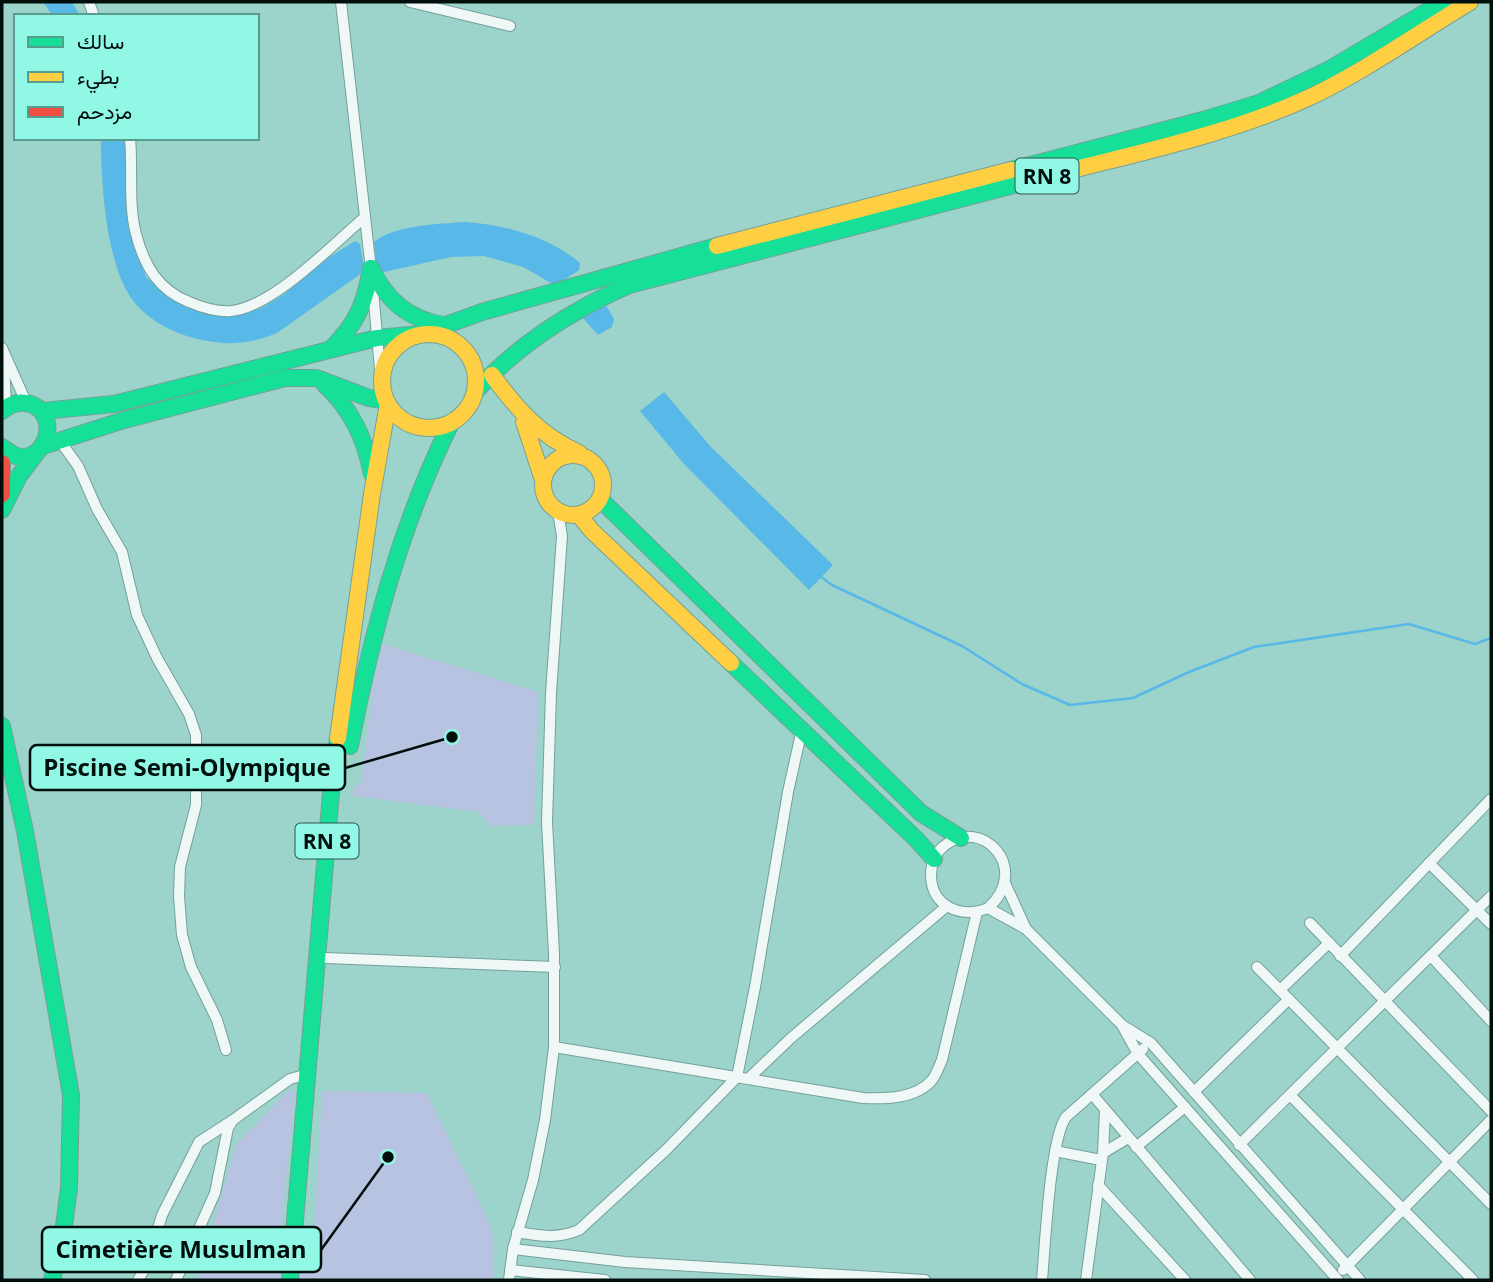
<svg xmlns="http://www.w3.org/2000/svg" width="1493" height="1282" viewBox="0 0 1493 1282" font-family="'Open Sans',Vazirmatn,sans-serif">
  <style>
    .green { fill: #b7c3e1 }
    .water { fill: #58b8e7 }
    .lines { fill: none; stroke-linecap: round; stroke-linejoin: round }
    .stream { stroke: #58b8e7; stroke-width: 2.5 }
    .street-casing { stroke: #73a19a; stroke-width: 12 }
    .fast-casing { stroke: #73a19a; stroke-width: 18 }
    .slow-casing { stroke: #73a19a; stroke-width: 18 }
    .jam-casing { stroke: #73a19a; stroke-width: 18 }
    .street { stroke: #f0f8f7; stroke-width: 10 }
    .fast { stroke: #16e098; stroke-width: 16 }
    .slow { stroke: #ffcf43; stroke-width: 16 }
    .jam { stroke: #f24e42; stroke-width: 16 }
    .labels { text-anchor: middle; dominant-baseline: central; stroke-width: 7; stroke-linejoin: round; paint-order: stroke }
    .shield { fill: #92f8e6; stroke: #2c554d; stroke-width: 2 }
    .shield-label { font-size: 21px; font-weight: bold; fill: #000f0c }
    .leader { fill: none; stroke: #000f0c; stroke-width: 2.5 }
    .callout-dot { fill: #000f0c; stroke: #92f8e6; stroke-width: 2.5 }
    .callout { fill: #92f8e6; stroke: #000f0c; stroke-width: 2.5 }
    .callout-label { font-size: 24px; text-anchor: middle; font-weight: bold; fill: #000f0c }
  </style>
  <rect width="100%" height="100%" fill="#9cd3ca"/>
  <!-- green -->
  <g class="green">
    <polygon points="383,644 538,692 534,825 491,826 478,812 353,796 354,788 361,782 373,686"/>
    <polygon points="289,1090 295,1092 278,1259 287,1276 287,1280 197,1280 236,1145"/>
    <polygon points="322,1091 427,1093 489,1222 494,1239 493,1280 300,1280 301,1268 313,1253"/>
  </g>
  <!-- water -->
  <g class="water">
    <polygon points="43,2 72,2 80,16 53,16"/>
    <path d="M 101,138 L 125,138 L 129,211 L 134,243 L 146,277 L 160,290 L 181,304 L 246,312 L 261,308 L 283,295 L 328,258 L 355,241 L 360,244 L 364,269 L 359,275 L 277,333 C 249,345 223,346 194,338 C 173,333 149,320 135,303 C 106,269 101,182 101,138 Z"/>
    <path d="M 465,222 C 506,225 548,236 580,263 L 579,270 L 558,284 L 551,283 L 523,267 L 484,256 L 451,257 L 384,272 L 377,268 L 374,242 C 394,225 439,224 465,222 Z"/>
    <polygon points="602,305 607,307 614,319 612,327 598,335 582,317"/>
    <polygon points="664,392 711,447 833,565 809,590 684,464 640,411"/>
  </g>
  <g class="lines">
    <!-- stream -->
    <polyline class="stream" points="820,576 832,585 962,646 1022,684 1070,705 1133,698 1189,672 1254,647 1409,624 1475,644 1491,638"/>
    <defs>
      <g id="street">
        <polyline points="89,2 94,16"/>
        <polyline points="341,2 371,270"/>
        <polyline points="410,2 510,26"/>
        <path d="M 130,138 C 133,169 128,204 136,234 C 144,265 158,290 189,302 C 203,308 216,312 231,311 C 273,307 332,245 365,217"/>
        <polyline points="373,290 381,381"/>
        <polyline points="2,348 26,402"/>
        <polyline points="4,360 6,407"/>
        <polyline points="60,441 78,466 97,509 122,552 137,615 157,658 189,714 196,735 196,805 180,867 179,896 182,935 191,967 217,1020 226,1050"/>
        <polyline points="1429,863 1491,924"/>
        <polyline points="1005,883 1026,929"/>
        <path d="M 988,908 C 1032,869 982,815 944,846 C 935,853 931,864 931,875 C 931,907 962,919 988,908 L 1026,929 L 1122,1025 L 1151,1043 L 1360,1280"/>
        <polyline points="1310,923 1491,1111"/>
        <polyline points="1340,956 1491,799"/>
        <polyline points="1431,956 1491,1021"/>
        <polyline points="326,958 555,967"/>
        <polyline points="1257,967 1491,1204"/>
        <polyline points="1280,990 1329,943"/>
        <polyline points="1123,1027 1138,1054 1338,1280"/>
        <path d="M 554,1047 L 863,1098 C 885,1099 916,1099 932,1080 C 936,1076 939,1066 942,1060 L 977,912"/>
        <polyline points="748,1079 791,1038 947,906"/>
        <polyline points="1194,1092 1289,999"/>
        <polyline points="1092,1094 1250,1280"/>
        <polyline points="1290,1095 1473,1280"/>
        <polyline points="1239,1145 1491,896"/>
        <polyline points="1136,1147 1185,1107"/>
        <polyline points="1055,1151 1101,1160"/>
        <polyline points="1103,1153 1128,1138"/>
        <polyline points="1098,1185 1185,1280"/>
        <path d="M 517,1232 C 540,1236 558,1239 579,1230 L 666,1150 L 737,1077 L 755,987 L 788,792 L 802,729"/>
        <polyline points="513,1249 625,1262 925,1280"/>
        <polyline points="510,1270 605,1280"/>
        <polyline points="1343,1270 1491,1120"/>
        <polyline points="138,1280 148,1263 162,1215 199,1142 233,1120"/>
        <polyline points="176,1280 215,1193 228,1128 233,1120 290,1079 308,1074"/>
        <polyline points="509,1280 513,1249 533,1180 545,1120 554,1047 554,954 547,822 551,693 562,536 558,512"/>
        <path d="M 1042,1280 C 1045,1247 1050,1139 1066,1117 L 1143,1049"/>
        <polyline points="1086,1280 1103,1153 1105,1111"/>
      </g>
      <g id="fast">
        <polyline points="1011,170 1203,120 1259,103 1330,69 1443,2"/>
        <path d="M 371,268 C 386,300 408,319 443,325"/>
        <path d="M 331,349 C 357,323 365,304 371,268"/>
        <path d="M 325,385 C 352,410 365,439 372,474"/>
        <path d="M 475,392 C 516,346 573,310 629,285 L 1045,177"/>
        <path d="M 2,411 C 11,403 21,400 33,405 C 60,417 46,464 16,456 C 12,454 6,450 2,447"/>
        <polyline points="43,411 114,404 377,338 421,334 482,312 717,246"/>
        <polyline points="43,446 124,420 285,378 316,378 369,398 386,401"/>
        <polyline points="600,499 921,813 961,838"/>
        <polyline points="2,510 19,476 37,452"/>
        <polyline points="731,663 916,839 934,859"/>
        <polyline points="2,726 25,831 71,1095 69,1188 63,1234 52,1280"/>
        <path d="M 350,746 C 372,633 400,526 451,423"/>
        <polyline points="290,1280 332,781 338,738"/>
      </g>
      <g id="slow">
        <path d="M 1045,177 C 1132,154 1228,135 1310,97 C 1365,71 1417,34 1470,2"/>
        <polyline points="717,246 1011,170"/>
        <circle cx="429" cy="381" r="47"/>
        <path d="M 492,375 C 517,409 540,436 579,453"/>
        <polyline points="524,422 543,480"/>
        <circle cx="573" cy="485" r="30"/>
        <polyline points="579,515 592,531 731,663"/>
        <polyline points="338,738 372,494 388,404"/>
      </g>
      <polyline id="jam" points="2,463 2,494"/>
    </defs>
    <!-- street casing -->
    <use href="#street" class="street-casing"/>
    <!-- fast casing -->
    <use href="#fast" class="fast-casing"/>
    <!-- slow casing -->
    <use href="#slow" class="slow-casing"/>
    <!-- jam casing -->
    <use href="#jam" class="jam-casing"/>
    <!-- street -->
    <use href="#street" class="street"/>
    <!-- fast -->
    <use href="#fast" class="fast"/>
    <!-- slow -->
    <use href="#slow" class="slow"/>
    <!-- jam -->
    <use href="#jam" class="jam"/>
  </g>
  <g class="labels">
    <!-- shield labels -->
    <g class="shield">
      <rect x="1015.5" y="158.5" width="63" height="35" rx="5"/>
      <rect x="295.5" y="823.5" width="63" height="35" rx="5"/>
    </g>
    <g class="shield-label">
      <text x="1047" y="176">RN 8</text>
      <text x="327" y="841">RN 8</text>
    </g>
  </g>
  <!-- callouts -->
  <path class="leader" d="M452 737L345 768M388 1157L321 1250"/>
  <g class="callout-dot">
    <circle cx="452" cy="737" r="7"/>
    <circle cx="388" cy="1157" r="7"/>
  </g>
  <g class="callout">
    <rect x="30" y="745" width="315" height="45" rx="7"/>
    <rect x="42" y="1227" width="279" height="45" rx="7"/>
  </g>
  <g class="callout-label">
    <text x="187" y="776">Piscine Semi-Olympique</text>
    <text x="181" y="1258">Cimetière Musulman</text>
  </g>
  <!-- border -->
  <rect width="1493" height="1282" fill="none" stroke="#000f0c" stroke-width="7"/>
  <!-- legend -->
  <rect x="14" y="14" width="245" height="126" fill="#92f8e6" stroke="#589b8f" stroke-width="2"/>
  <rect x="28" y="37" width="35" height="10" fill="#16e098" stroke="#589b8f" stroke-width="2"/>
  <text x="77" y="49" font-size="21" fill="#000f0c">سالك</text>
  <rect x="28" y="72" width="35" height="10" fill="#ffcf43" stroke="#589b8f" stroke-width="2"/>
  <text x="77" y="84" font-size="21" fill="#000f0c">بطيء</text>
  <rect x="28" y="107" width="35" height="10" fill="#f24e42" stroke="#589b8f" stroke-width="2"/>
  <text x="77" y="119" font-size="21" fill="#000f0c">مزدحم</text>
</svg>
